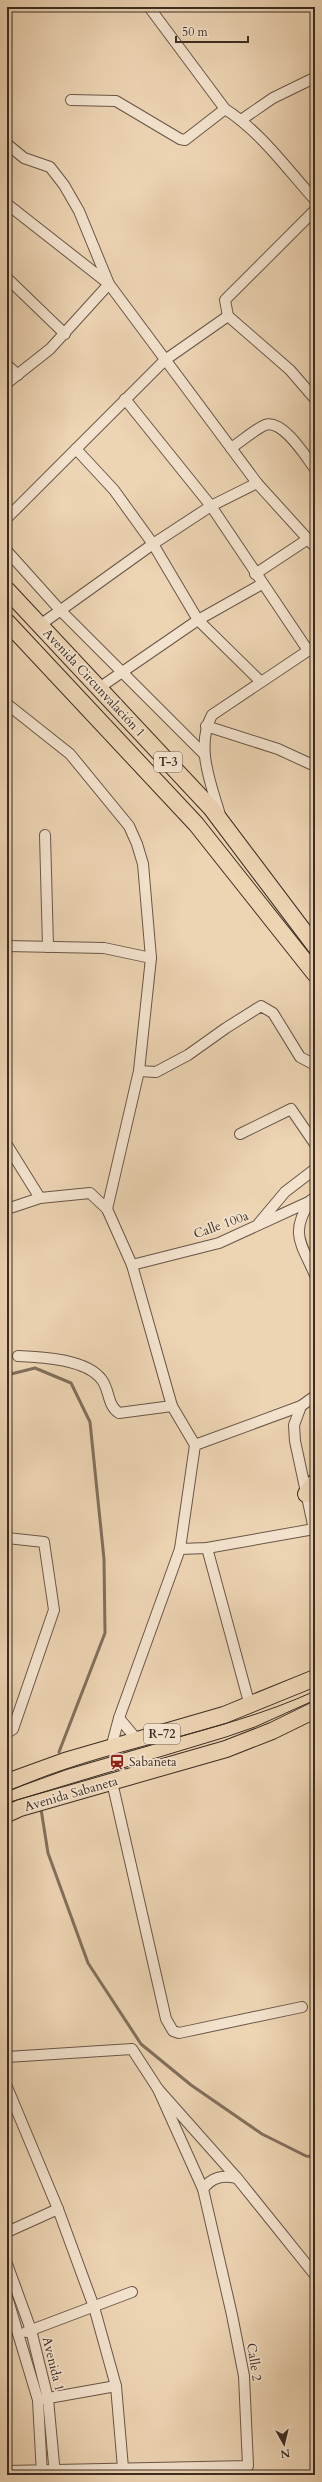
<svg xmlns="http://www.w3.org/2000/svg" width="322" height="2482" viewBox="0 0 322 2482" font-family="Cardo,serif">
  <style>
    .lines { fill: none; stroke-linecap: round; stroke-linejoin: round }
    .stream { stroke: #816f5c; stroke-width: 3 }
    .street-casing { stroke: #685647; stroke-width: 12 }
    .primary-casing { stroke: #3b2c23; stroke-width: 18 }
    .street { stroke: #f3e3ce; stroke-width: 10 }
    .primary { stroke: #edd4b3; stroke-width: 16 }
    .tram { stroke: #3b2c23; stroke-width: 1 }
    .labels { text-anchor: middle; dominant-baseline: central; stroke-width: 3.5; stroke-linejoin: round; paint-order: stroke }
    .shield { fill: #f3e3ce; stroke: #726356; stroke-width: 1 }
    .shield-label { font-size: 12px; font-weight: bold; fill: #3b2c23 }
    .street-label { font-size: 13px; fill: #3b2c23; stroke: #f3e3ce }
    .poi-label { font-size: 13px; fill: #3b2c23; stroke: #f3e3ce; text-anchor: start }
  </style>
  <rect width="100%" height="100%" fill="#edd4b3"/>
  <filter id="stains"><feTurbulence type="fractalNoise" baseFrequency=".005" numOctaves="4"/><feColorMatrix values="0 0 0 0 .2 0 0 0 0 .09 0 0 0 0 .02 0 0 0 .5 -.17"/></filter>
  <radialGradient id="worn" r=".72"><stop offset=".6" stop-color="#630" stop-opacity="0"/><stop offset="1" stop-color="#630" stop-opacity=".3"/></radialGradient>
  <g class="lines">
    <!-- stream -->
    <g class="stream">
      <polyline points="7,12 12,7"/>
      <polyline points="7,1375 35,1368 71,1383 90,1422 104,1559 105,1633 59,1752"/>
      <polyline points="41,1809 48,1853 88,1963 141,2044 191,2085 262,2134 306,2156 315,2157"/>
    </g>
    <defs>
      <g id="street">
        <path d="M 149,7 L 225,109 C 261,132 287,169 315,200"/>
        <polyline points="71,100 116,101 180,139 185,140 225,109"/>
        <polyline points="241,120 273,98 312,79"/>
        <polyline points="7,144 24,158 50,167 64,185 79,211 109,284 50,349 7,383"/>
        <polyline points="7,204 109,284 257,483 315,547"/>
        <polyline points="7,278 65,334"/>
        <polyline points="228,316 290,370 315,399"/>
        <polyline points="7,365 18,375"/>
        <polyline points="125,399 211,506 307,649"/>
        <path d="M 231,448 C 242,441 254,430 265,425 C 283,419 306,457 315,469"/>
        <polyline points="76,449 114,490 153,544 198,620 260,681"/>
        <polyline points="7,518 165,360 228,316 225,300 315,210"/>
        <polyline points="7,551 60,610 204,754"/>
        <polyline points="255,574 308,539"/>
        <polyline points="40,625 153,544 211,506 257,483"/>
        <polyline points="99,688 198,620 262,584"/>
        <polyline points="7,704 70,754 129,826 137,844 143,864 151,958 139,1071 107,1209"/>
        <polyline points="206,726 278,749 315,766"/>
        <path d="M 220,815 C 211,784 195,746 212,715 L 315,646"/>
        <polyline points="45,835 48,947"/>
        <polyline points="7,946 104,948 151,958"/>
        <polyline points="139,1071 156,1072 188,1055 226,1028 261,1006 273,1013 300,1057 315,1065"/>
        <polyline points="240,1134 291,1109 315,1144"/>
        <polyline points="7,1145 40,1198"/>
        <path d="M 311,1200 C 289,1233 301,1243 315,1275"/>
        <polyline points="7,1209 40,1198 90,1193 107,1209 132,1265 172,1406 195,1445"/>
        <polyline points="259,1223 285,1192 315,1169"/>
        <polyline points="132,1265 219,1243 315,1199"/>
        <path d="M 18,1356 C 42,1357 87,1359 102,1380 C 110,1391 107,1405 119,1413 L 172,1406"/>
        <polyline points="301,1406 294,1425 295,1441 315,1534"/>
        <polyline points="7,1538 44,1542 54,1610 13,1729 7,1733"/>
        <polyline points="207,1548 250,1706"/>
        <polyline points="180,1549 207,1548 314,1529"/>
        <polyline points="119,1718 180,1549 195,1445 301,1406 315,1396"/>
        <polyline points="111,1748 119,1718 138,1741"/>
        <polyline points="112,1782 166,2019 173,2031 179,2033 302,2007"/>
        <polyline points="7,2057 132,2049 158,2089"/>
        <polyline points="7,2087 58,2209 94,2307 116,2386 123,2468"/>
        <polyline points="203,2189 158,2089 237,2178"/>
        <polyline points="7,2232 58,2209"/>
        <polyline points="7,2264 31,2330 48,2399 55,2475"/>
        <polyline points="7,2297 38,2400 42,2475"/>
        <polyline points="26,2332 132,2292"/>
        <polyline points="43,2399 116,2386"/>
        <path d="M 7,2471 L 248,2466 L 244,2376 L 232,2315 L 203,2189 C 212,2177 222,2175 237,2178 L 315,2275"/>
      </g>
      <g id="primary">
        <polyline points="7,590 211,808 315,946"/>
        <polyline points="7,622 196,824 315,974"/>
        <polyline points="306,1494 315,1482"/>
        <polyline points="7,1782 65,1761 224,1715 315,1678"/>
        <polyline points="7,1814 20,1808 226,1749 272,1731 315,1710"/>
      </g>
    </defs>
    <!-- street casing -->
    <use href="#street" class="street-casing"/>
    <!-- primary casing -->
    <use href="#primary" class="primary-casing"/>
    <!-- street -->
    <use href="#street" class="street"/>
    <!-- primary -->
    <use href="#primary" class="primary"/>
    <!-- tram -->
    <g class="tram">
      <path d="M 7,1792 C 105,1747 217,1736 315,1691"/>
      <polyline points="7,1803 226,1737 255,1727 315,1700"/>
    </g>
  </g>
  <!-- icons -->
  <defs>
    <symbol id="station-bare" viewBox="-9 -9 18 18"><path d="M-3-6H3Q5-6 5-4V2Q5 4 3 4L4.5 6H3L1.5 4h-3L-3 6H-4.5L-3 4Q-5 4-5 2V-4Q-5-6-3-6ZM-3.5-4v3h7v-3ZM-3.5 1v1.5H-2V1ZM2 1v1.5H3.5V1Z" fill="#8f2418" stroke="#f3e3ce" stroke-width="2.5" paint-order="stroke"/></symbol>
  </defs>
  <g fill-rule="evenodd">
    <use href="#station-bare" x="106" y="1751" width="22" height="22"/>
  </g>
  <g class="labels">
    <!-- shield labels -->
    <g class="shield">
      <rect x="154" y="752" width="28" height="20" rx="3"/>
      <rect x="144" y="1724" width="36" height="20" rx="3"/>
    </g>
    <g class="shield-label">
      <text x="168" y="762">T-3</text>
      <text x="162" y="1734">R-72</text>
    </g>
    <!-- street labels -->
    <g class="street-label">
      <text transform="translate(94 683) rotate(47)">Avenida Circunvalación 1</text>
      <text transform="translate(221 1225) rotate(-20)">Calle 100a</text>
      <text transform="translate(71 1794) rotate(-16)">Avenida Sabaneta</text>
      <text transform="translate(254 2362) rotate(81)">Calle 2</text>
      <text transform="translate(53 2364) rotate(76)">Avenida 1</text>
    </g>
    <!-- poi labels -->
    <g class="poi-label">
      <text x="129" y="1762">Sabaneta</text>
    </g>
  </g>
  <!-- margin -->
  <rect width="322" height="2482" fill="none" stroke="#edd4b3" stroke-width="24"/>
  <rect x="8" y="8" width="306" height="2466" fill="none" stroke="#3b2c23" stroke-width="2"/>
  <rect x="12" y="12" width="298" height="2458" fill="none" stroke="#3b2c23"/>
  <!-- north arrow -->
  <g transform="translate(284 2444) rotate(172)" stroke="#f3e3ce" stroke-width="3" paint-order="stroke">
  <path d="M0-3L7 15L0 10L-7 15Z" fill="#3b2c23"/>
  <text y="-6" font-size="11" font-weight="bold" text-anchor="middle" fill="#3b2c23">N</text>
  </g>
  <!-- scale -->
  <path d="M176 36v6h72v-6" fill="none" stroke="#3b2c23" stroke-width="2"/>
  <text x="182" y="36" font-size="12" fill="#3b2c23" stroke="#f3e3ce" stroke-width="3" paint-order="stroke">50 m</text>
  <rect width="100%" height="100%" filter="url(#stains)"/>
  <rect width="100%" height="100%" fill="url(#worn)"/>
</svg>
